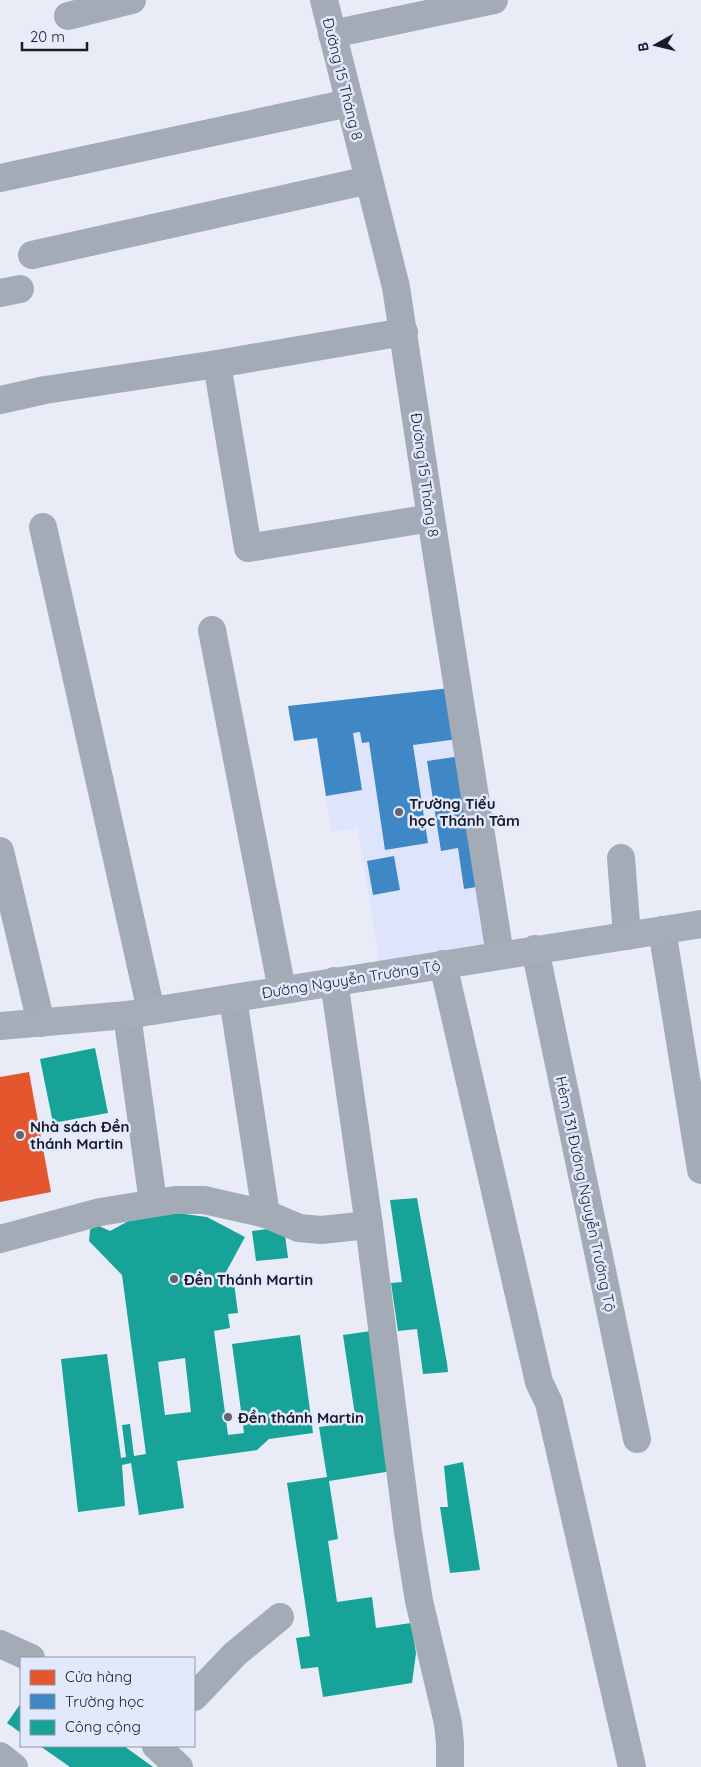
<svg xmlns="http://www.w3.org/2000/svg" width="701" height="1767" viewBox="0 0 701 1767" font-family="Quicksand,sans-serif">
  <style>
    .built { fill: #dee4fb }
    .shops { fill: #e4572e }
    .schools { fill: #3f88c5 }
    .public { fill: #17a398; fill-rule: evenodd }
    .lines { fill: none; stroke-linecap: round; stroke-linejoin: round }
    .minor { stroke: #a2abb6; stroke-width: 28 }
    .major { stroke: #a4adb8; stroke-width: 28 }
    .poi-dot { fill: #626470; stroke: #e3e9fd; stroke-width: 2 }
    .labels { text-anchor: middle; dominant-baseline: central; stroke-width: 5; stroke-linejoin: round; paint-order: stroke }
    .street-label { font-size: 15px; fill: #191b27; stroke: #e3e9fd }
    .poi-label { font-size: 15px; font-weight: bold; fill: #191b27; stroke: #e3e9fd; text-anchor: start }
  </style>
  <rect width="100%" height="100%" fill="#e9ecf7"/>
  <!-- built -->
  <polygon class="built" points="450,688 491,944 379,962 358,828 331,832 317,738 294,741 288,706"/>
  <!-- shops -->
  <polygon class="shops" points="29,1072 51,1192 0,1202 0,1077"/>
  <!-- schools -->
  <g class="schools">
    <polygon points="450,688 458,739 413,745 428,843 385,850 369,742 362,743 360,732 353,733 362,790 326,796 317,738 294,741 288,706"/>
    <polygon points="461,756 482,886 464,889 458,848 441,851 427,761"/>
    <polygon points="394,856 400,890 373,895 367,861"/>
  </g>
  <!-- public -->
  <g class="public">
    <polygon points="95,1048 108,1113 53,1123 40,1059"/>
    <polygon points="417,1198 447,1363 448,1372 423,1374 417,1329 398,1331 391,1283 402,1282 390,1200"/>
    <path d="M 169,1212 L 207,1217 L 245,1237 L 226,1272 L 227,1284 L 234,1283 L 238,1313 L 228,1314 L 230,1328 L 214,1331 L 228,1435 L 244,1433 L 232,1344 L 300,1335 L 313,1433 L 269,1439 L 257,1450 L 177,1461 L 184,1508 L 139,1515 L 131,1463 L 122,1465 L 125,1506 L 78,1512 L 61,1359 L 107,1354 L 121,1458 L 126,1457 L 122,1425 L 130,1424 L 134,1456 L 146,1454 L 122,1275 L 89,1241 L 90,1230 L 97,1225 L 110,1231 L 134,1218 ZM 185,1358 L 191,1412 L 165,1415 L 158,1362 Z"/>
    <polygon points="284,1227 288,1258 256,1261 252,1231"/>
    <polygon points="371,1331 392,1471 329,1481 338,1539 328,1541 337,1602 372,1597 376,1628 411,1623 416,1653 412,1683 323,1697 318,1667 301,1669 296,1638 310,1636 287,1483 327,1477 319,1427 356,1422 343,1335"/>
    <polygon points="463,1462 480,1570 450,1573 440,1507 448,1507 444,1466"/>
    <polygon points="21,1703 21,1733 7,1723"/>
    <polygon points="40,1746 124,1746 153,1767 70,1767"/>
  </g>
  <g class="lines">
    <!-- minor -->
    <g class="minor">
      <polyline points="324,0 396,287 431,518 500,955"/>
      <polyline points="68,16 132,0"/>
      <polyline points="332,34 494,0"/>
      <polyline points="0,178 349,103"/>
      <polyline points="32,255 369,180"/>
      <polyline points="0,293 20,289"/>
      <polyline points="217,364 248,548 431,518"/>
      <polyline points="0,400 45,390 217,364 404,332"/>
      <polyline points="43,527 151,1011"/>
      <polyline points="212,630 282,990"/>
      <polyline points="0,851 41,1023"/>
      <polyline points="621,858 627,936"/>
      <polyline points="662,930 701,1170"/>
      <polyline points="535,949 637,1439"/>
      <polyline points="443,964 539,1382 549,1403 632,1767"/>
      <polyline points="334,981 369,1225 408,1532 419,1601 448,1723 450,1743 450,1767"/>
      <polyline points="233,998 266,1214"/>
      <polyline points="127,1015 153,1202"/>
      <polyline points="0,1239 100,1212 175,1200 204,1200 266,1214 299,1228 321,1230 369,1225"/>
      <polyline points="0,1644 31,1658"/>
      <polyline points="194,1697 235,1654 280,1617"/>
      <polyline points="156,1746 179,1767"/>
      <polyline points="0,1756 14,1767"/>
    </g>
    <!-- major -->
    <polyline class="major" points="0,1026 127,1015 701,924"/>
  </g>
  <!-- markers -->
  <g class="poi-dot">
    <circle cx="399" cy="812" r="5"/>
    <circle cx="20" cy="1135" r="5"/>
    <circle cx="174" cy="1279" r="5"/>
    <circle cx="228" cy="1417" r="5"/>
  </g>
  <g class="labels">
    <!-- street labels -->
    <g class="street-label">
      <text transform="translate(343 79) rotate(76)">Đường 15 Tháng 8</text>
      <text transform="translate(425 475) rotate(82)">Đường 15 Tháng 8</text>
      <text transform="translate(351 979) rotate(-9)">Đường Nguyễn Trường Tộ</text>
      <text transform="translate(586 1194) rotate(78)">Hẻm 131 Đường Nguyễn Trường Tộ</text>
    </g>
    <!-- poi labels -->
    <g class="poi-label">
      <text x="409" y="803">Trường Tiểu<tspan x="409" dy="17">học Thánh Tâm</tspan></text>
      <text x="30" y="1126">Nhà sách Đền<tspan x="30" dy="17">thánh Martin</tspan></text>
      <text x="184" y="1279">Đền Thánh Martin</text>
      <text x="238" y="1417">Đền thánh Martin</text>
    </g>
  </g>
  <!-- legend -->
  <rect x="20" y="1657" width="175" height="90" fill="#e3e9fd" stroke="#9297a7"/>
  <rect x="30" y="1670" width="25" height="15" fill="#e4572e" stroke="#9297a7"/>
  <text x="65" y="1682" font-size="15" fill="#191b27">Cửa hàng</text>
  <rect x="30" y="1694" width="25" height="15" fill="#3f88c5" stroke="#9297a7"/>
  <text x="65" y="1707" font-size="15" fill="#191b27">Trường học</text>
  <rect x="30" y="1720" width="25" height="15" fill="#17a398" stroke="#9297a7"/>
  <text x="65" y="1732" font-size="15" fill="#191b27">Công cộng</text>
  <!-- north arrow -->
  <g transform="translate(656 45) rotate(262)" stroke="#e3e9fd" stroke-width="4" paint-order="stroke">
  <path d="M0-4L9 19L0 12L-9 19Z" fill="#191b27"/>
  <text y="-8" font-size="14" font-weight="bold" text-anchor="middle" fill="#191b27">B</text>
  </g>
  <!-- scale -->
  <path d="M22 42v8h65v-8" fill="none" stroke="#191b27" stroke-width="2.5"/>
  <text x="30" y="42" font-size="15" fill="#191b27" stroke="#e3e9fd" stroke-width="4" paint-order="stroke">20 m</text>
</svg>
